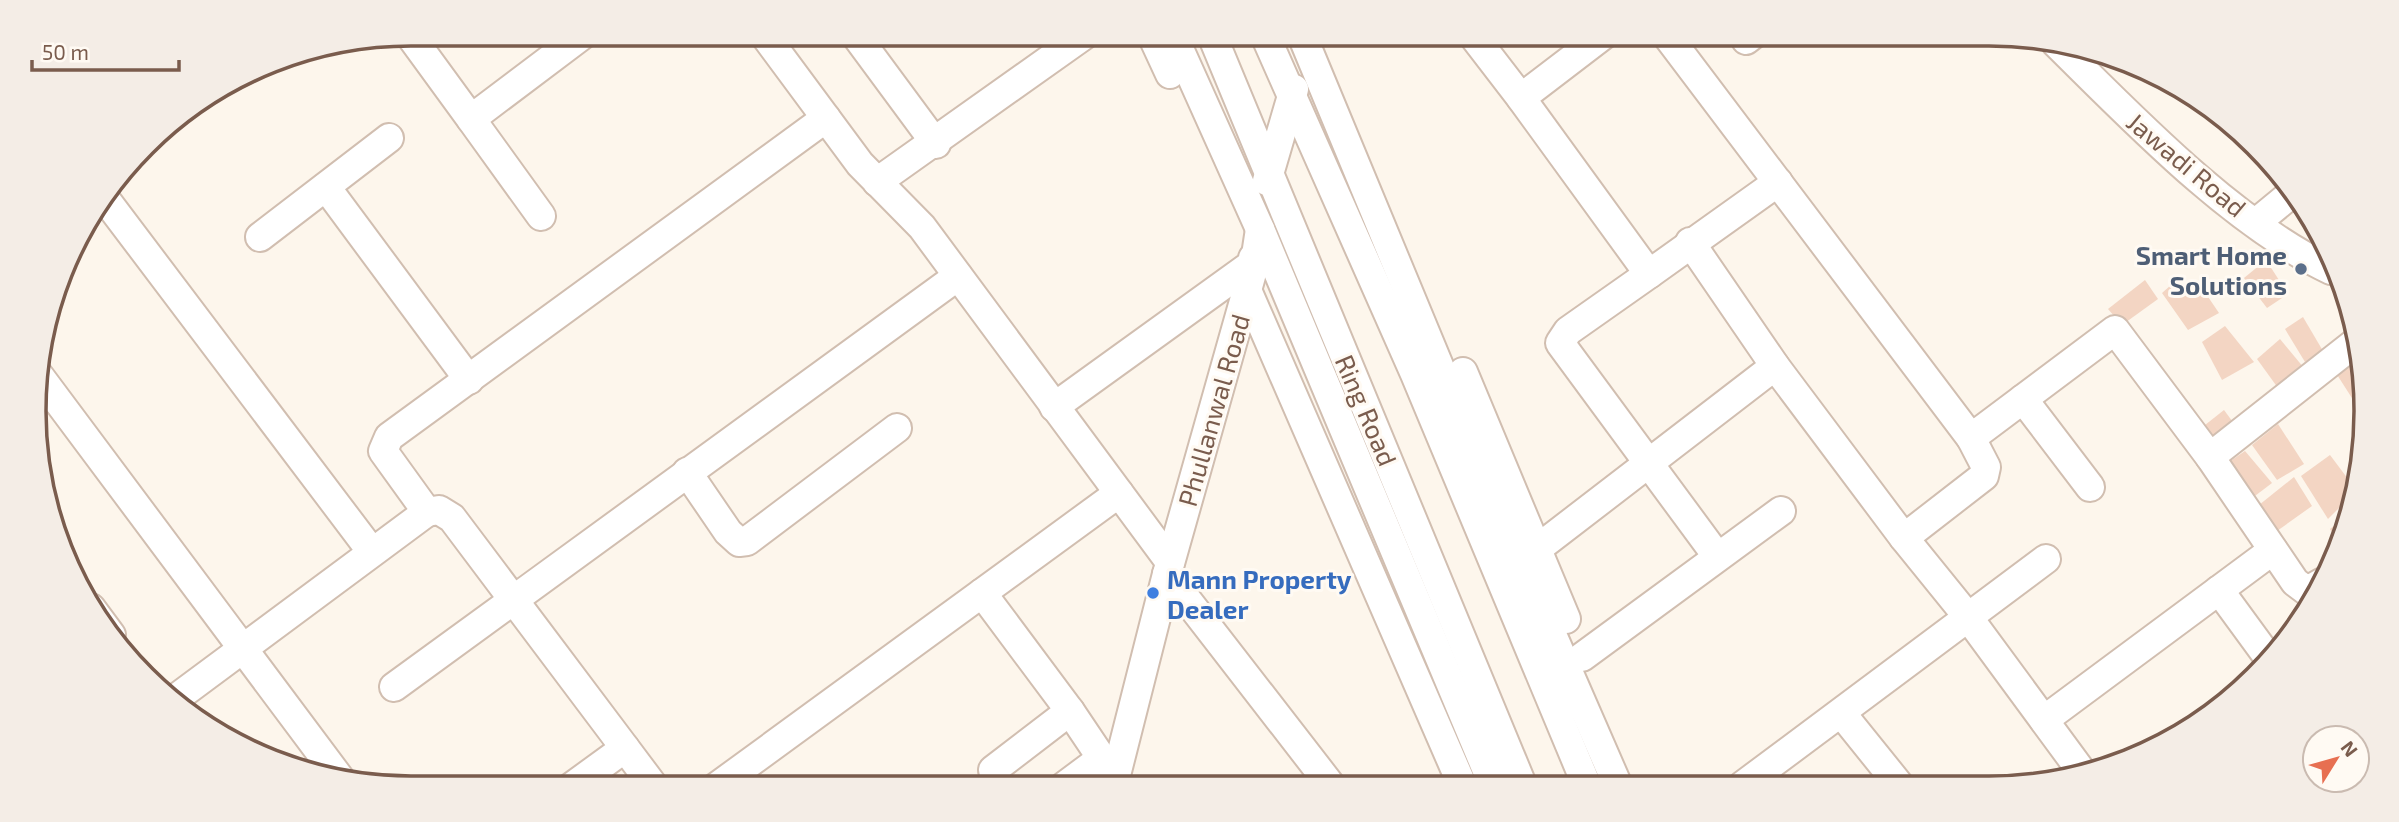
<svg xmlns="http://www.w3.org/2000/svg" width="2399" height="822" viewBox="0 0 2399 822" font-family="'Exo 2',sans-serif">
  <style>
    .building { fill: #f3d5c3 }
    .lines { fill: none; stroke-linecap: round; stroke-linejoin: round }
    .minor-casing { stroke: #d1beb0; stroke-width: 32 }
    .minor { stroke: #fff; stroke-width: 28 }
    .service-dot { fill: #5c6f8a; stroke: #fffaf3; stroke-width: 2.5 }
    .shop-dot { fill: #3f7fe0; stroke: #fffaf3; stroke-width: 2.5 }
    .labels { text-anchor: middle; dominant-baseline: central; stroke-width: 6; stroke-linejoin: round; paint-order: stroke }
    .street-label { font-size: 26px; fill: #7a5c4d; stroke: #fffaf3 }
    .service-label { font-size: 26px; font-weight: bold; fill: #4e5e75; stroke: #fffaf3; text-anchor: end }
    .shop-label { font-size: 26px; font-weight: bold; fill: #366cbe; stroke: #fffaf3; text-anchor: start }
    .rim { fill: none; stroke: #7a5c4d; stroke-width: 3.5 }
  </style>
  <rect width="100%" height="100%" fill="#fdf6ec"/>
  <!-- building -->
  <g class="building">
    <polygon points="2266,260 2288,294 2267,308 2244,278"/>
    <polygon points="2179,278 2190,293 2202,288 2219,313 2188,330 2162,293"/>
    <polygon points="2145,280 2158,299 2122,325 2108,309"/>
    <polygon points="2303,317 2323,351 2305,362 2285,329"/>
    <polygon points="2225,326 2254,362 2222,380 2202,342"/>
    <polygon points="2280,339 2304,368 2278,388 2257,359"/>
    <polygon points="2358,358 2362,364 2359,409 2334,370"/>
    <polygon points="2224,410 2238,429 2213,444 2200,429"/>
    <polygon points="2278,424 2304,464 2277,480 2252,445"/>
    <polygon points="2245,451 2272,483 2247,502 2226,464"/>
    <polygon points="2330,455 2354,487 2354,493 2328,519 2301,476"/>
    <polygon points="2294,477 2312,506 2277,531 2259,505"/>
    <polygon points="2352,511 2339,543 2330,529"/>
  </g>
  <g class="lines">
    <defs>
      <g id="minor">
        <polyline points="763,33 860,164 922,227 1119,493"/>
        <polyline points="854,33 936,144"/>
        <polyline points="1151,33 1170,74"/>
        <polyline points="1172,33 1260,229 1494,787"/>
        <polyline points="1211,33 1523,787"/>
        <polyline points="1264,33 1415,374 1587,786"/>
        <polyline points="1301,33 1517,554 1618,786"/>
        <polyline points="1471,33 1521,98 1606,33"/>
        <polyline points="1665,33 1971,438 2115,330 2210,457 2356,342"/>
        <polyline points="409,34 471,119 585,33"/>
        <polyline points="1746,40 1755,33"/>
        <path d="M 2055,42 C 2133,119 2232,223 2331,270"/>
        <polyline points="1521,98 1649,274 1778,182"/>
        <polyline points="471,119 541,216"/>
        <polyline points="1267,181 1294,89"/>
        <polyline points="877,182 1087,33"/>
        <polyline points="326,187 469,380"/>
        <polyline points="106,200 372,552"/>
        <polyline points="2257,222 2291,194"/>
        <polyline points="260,237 389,138"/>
        <polyline points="1690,242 1775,366 1904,538 1968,617 2082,772"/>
        <polyline points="1649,274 1568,331 1560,343 1717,556"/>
        <polyline points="1247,290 1463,787"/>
        <polyline points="1463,372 1566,619"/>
        <polyline points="37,373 341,780"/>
        <polyline points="2023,399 2090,487"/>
        <polyline points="1054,407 1255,262 1253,258"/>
        <polyline points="2210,457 2295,582 2307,591 2323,582"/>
        <polyline points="687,472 728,532 739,542 747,541 897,428"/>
        <polyline points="427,512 439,510 452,518 625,748"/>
        <polyline points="1904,538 1984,476 1986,467 1971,438"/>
        <polyline points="1537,549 1775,366"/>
        <polyline points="1167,574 1332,787"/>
        <polyline points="2219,590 2268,657"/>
        <polyline points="982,593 1070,711 1115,778"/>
        <polyline points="91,608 111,635"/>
        <polyline points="1582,657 1781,511"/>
        <polyline points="394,687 958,276"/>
        <polyline points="175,699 427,512 383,451 389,437 826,118"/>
        <polyline points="1842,714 1900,786"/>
        <polyline points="2044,720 2273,550"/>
        <polyline points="993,770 1070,711"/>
        <polyline points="1742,786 2046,559"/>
        <polyline points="1063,787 1102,758"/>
        <polyline points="1113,787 1167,574 1255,262 1260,229"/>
        <polyline points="570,788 625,748 655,788"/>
        <polyline points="715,788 1119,493 1170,562"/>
      </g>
    </defs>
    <!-- minor casing -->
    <use href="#minor" class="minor-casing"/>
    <!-- minor -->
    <use href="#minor" class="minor"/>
  </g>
  <!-- markers -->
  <circle class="service-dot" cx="2301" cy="269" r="7"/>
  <circle class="shop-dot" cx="1153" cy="593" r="7"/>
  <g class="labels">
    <!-- street labels -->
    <g class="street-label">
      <text transform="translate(2187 164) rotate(40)">Jawadi Road</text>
      <text transform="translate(1213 410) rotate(-74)">Phullanwal Road</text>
      <text transform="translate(1367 410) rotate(67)">Ring Road</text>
    </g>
    <!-- service labels -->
    <g class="service-label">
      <text x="2287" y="254">Smart Home<tspan x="2287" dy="30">Solutions</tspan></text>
    </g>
    <!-- shop labels -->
    <g class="shop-label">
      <text x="1167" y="578">Mann Property<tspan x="1167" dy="30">Dealer</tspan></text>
    </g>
  </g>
  <!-- crop -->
  <path d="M0 0H2399V822H0ZM411 46H1989A365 365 0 0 1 2354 411V411A365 365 0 0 1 1989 776H411A365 365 0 0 1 46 411V411A365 365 0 0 1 411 46Z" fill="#f4ede6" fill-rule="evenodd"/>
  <path class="rim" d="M411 46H1989A365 365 0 0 1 2354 411V411A365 365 0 0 1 1989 776H411A365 365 0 0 1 46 411V411A365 365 0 0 1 411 46Z"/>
  <!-- north arrow -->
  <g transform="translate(2336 759) rotate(53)"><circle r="33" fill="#fffaf3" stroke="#cabbb1" stroke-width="2"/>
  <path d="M0-5L12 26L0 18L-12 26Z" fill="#e76f51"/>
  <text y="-10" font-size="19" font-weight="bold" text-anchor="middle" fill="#7a5c4d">N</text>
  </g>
  <!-- scale -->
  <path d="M32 60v10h147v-10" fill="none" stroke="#7a5c4d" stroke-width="3.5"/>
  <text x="42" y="60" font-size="21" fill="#7a5c4d" stroke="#fffaf3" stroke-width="5" paint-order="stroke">50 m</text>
</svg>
